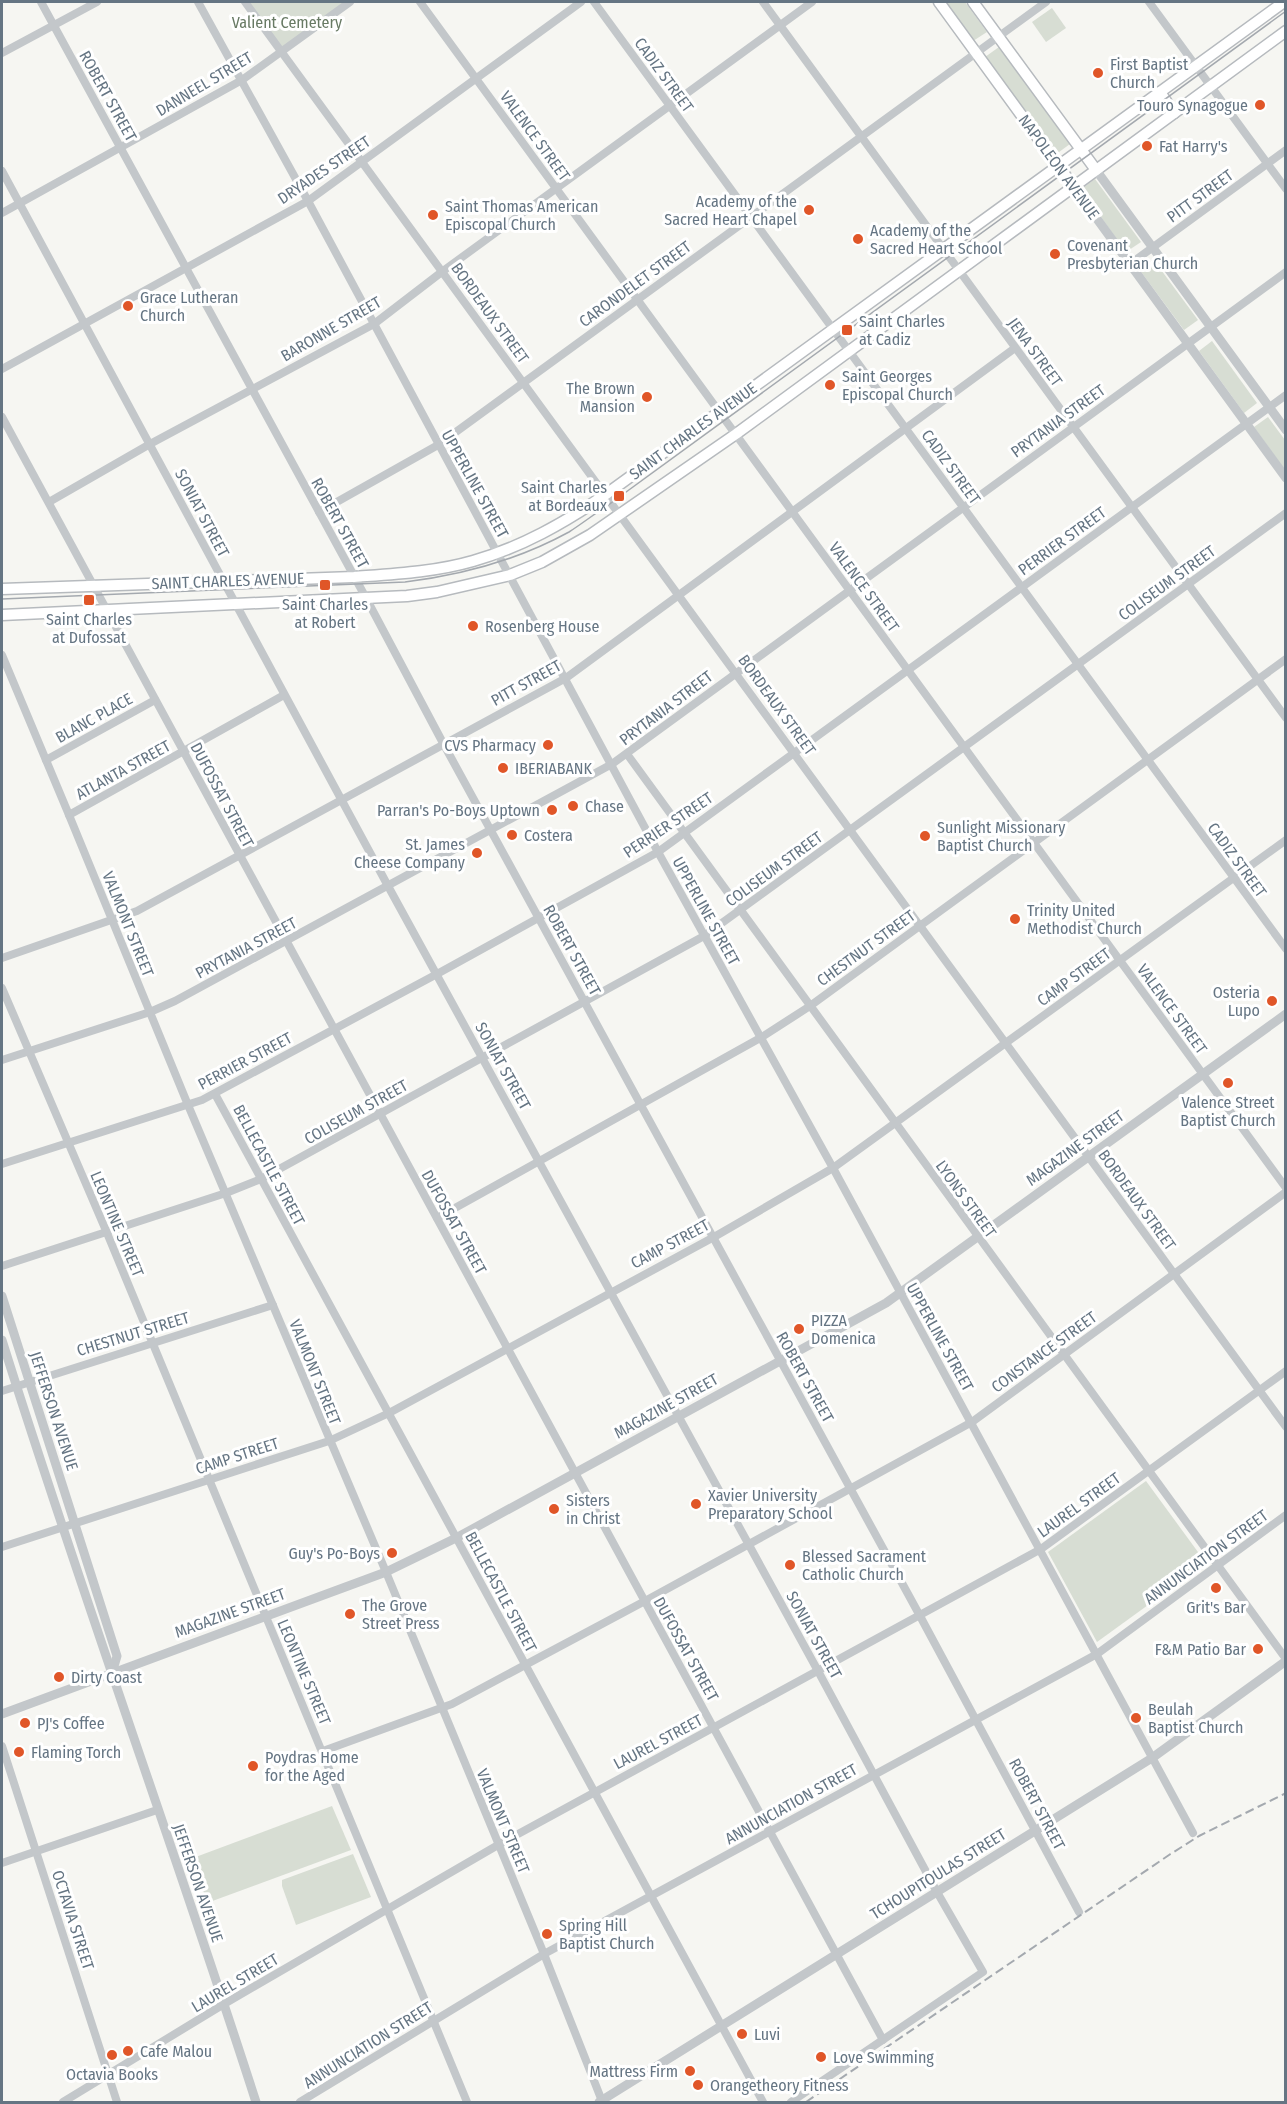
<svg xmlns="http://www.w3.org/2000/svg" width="1287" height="2104" viewBox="0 0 1287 2104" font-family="'Fira Sans Condensed',sans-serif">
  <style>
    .green { fill: #d7ddd3 }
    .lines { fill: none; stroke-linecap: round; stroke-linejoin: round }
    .secondary-casing { stroke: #b6babe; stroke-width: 13 }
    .minor { stroke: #c3c7ca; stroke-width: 8 }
    .tertiary { stroke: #c3c7ca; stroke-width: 9 }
    .secondary { stroke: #fff; stroke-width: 10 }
    .tram { stroke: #a4a9af; stroke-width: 1.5 }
    .rail { stroke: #a4a9af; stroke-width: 2; stroke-dasharray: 9 4.5; stroke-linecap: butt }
    .poi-dot { fill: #e05628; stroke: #fff; stroke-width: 2 }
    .labels { text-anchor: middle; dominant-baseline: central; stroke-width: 6; stroke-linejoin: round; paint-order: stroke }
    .park-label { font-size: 16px; fill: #687a64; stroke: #fff }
    .poi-label { font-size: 16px; fill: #657583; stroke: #fff; text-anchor: start }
    .street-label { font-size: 16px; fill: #657583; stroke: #fff }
  </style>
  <rect width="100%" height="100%" fill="#f6f6f2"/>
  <!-- green -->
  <g class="green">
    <polygon points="245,2 350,2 282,50"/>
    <polygon points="944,2 965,2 987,32 973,41"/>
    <polygon points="1052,8 1066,28 1046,42 1032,22"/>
    <polygon points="999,47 1070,144 1055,155 985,57"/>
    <polygon points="1095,179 1141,242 1126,252 1081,189"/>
    <polygon points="1153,259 1198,320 1184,330 1139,269"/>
    <polygon points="1212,341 1257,403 1244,413 1199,351"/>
    <polygon points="1268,417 1285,440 1285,470 1254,427"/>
    <polygon points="1146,1481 1206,1563 1097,1642 1048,1552"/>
    <polygon points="332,1806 351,1850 207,1903 193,1858"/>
    <polygon points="353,1854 371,1897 296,1925 282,1886 282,1880"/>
  </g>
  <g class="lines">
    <defs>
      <g id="secondary">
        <polyline points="939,2 1073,186"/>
        <polyline points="973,2 1096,170"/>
        <polyline points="1160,92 1174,113"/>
        <path d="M 2,589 L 354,577 C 394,574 435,572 473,561 C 522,547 564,523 605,495 L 1284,2"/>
        <polyline points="2,615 407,596 437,592 510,575 542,562 590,535 736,434 1286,31"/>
      </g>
    </defs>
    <!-- secondary casing -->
    <use href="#secondary" class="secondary-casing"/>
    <!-- minor -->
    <g class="minor">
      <polyline points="41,2 366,598 443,743 920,1616 1079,1912"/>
      <polyline points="198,2 308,201 658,852 833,1168 1193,1833"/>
      <polyline points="245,2 1286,1427"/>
      <polyline points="420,2 1286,1188"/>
      <polyline points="594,2 1286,949"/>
      <polyline points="763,2 1286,718"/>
      <polyline points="1149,2 1286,189"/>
      <polyline points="2,53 97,2"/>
      <polyline points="2,171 388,886 818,1671 937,1892 983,1972 791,2102"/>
      <polyline points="2,213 242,80 350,2"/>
      <polyline points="1130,264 1286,150"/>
      <polyline points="2,369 308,201 581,2"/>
      <polyline points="2,417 883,2040"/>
      <polyline points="49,502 150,444 374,324 443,271 812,2"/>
      <polyline points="319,512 438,445 1046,2"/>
      <polyline points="2,655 69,815 188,1105 386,1572 544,1954 602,2101"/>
      <polyline points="627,754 1286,1659"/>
      <polyline points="46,760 155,700"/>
      <polyline points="69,815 284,695"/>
      <polyline points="2,958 137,911 566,678 1015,348"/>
      <polyline points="2,988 107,1233 467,2102"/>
      <polyline points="2,1060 150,1012 175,1001 612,764 1286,272"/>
      <polyline points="215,1094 763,2102"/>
      <polyline points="2,1164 202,1100 437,974 658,852 1286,395"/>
      <polyline points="437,1218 762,1037 810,1006 1286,659"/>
      <polyline points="2,1266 226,1193 261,1179 704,936 1286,513"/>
      <polyline points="2,1391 273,1305"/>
      <polyline points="2,1547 329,1441 389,1413 714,1237 833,1168 1286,840"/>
      <polyline points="2,1746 117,2102"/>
      <polyline points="323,1751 452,1704 645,1601 972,1422 1286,1192"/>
      <polyline points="2,1863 157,1810"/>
      <polyline points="63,2102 224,2004 498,1845 1041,1549 1286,1371"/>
      <polyline points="300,2102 544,1954 1097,1654 1286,1515"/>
    </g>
    <!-- tertiary -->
    <g class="tertiary">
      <polyline points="1096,170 1286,430"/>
      <polyline points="1073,186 1286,478"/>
      <polyline points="2,1296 117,1656 112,1673"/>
      <path d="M 2,1340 C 82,1596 174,1847 256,2102"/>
      <polyline points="2,1714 386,1572 456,1538 886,1303 1286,1014"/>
      <polyline points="599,2102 1152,1758 1286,1661"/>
    </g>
    <!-- secondary -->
    <use href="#secondary" class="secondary"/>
    <!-- tram -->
    <path class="tram" d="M 2,599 L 405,582 C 462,575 518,560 569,532 C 583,523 597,512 611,503 L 1286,11"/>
    <!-- rail -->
    <polyline class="rail" points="806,2102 1169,1855 1199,1836 1286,1793"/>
  </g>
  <!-- markers -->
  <g class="poi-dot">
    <circle cx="1098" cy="73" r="6"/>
    <circle cx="1260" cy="105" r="6"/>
    <circle cx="1147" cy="146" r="6"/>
    <circle cx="809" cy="210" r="6"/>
    <circle cx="433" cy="215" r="6"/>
    <circle cx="858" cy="239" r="6"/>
    <circle cx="1055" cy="254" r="6"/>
    <circle cx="128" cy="306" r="6"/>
    <rect x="841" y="324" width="12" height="12" rx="3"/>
    <circle cx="830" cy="385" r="6"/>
    <circle cx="647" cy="397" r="6"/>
    <rect x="613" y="490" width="12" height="12" rx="3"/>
    <rect x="319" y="579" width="12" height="12" rx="3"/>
    <rect x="83" y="594" width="12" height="12" rx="3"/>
    <circle cx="473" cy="626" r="6"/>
    <circle cx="548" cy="745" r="6"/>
    <circle cx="503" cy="768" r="6"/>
    <circle cx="573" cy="806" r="6"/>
    <circle cx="552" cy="810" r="6"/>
    <circle cx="512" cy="835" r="6"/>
    <circle cx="925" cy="836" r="6"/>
    <circle cx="477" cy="853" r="6"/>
    <circle cx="1015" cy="919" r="6"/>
    <circle cx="1272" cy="1001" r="6"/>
    <circle cx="1228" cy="1083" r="6"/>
    <circle cx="799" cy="1329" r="6"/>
    <circle cx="696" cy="1504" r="6"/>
    <circle cx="554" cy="1509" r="6"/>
    <circle cx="392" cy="1553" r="6"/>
    <circle cx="790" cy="1565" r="6"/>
    <circle cx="1216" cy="1588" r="6"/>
    <circle cx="350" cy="1614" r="6"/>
    <circle cx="1258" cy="1649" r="6"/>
    <circle cx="59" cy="1677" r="6"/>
    <circle cx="1136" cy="1718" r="6"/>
    <circle cx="25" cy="1723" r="6"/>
    <circle cx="19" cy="1752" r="6"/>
    <circle cx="253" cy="1766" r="6"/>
    <circle cx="547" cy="1934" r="6"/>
    <circle cx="742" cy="2034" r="6"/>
    <circle cx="128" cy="2051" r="6"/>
    <circle cx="112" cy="2055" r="6"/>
    <circle cx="821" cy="2057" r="6"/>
    <circle cx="690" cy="2071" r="6"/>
    <circle cx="698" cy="2085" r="6"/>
  </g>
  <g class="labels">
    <!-- park labels -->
    <g class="park-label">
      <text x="287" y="22">Valient Cemetery</text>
    </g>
    <!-- poi labels -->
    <g class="poi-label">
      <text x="1110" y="64">First Baptist<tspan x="1110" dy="18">Church</tspan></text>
      <text x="1248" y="105" text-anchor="end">Touro Synagogue</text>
      <text x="1159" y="146">Fat Harry's</text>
      <text x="797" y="201" text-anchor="end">Academy of the<tspan x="797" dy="18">Sacred Heart Chapel</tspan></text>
      <text x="445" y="206">Saint Thomas American<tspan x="445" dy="18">Episcopal Church</tspan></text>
      <text x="870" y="230">Academy of the<tspan x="870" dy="18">Sacred Heart School</tspan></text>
      <text x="1067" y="245">Covenant<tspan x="1067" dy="18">Presbyterian Church</tspan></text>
      <text x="140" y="297">Grace Lutheran<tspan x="140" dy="18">Church</tspan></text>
      <text x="859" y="321">Saint Charles<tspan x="859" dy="18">at Cadiz</tspan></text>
      <text x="842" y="376">Saint Georges<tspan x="842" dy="18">Episcopal Church</tspan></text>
      <text x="635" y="388" text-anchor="end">The Brown<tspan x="635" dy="18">Mansion</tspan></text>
      <text x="607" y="487" text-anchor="end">Saint Charles<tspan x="607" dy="18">at Bordeaux</tspan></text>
      <text x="325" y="604" text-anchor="middle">Saint Charles<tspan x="325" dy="18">at Robert</tspan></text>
      <text x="89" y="619" text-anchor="middle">Saint Charles<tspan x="89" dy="18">at Dufossat</tspan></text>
      <text x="485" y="626">Rosenberg House</text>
      <text x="536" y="745" text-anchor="end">CVS Pharmacy</text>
      <text x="515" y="768">IBERIABANK</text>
      <text x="585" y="806">Chase</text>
      <text x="540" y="810" text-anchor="end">Parran's Po-Boys Uptown</text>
      <text x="937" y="827">Sunlight Missionary<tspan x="937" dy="18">Baptist Church</tspan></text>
      <text x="524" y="835">Costera</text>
      <text x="465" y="844" text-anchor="end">St. James<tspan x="465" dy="18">Cheese Company</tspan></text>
      <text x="1027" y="910">Trinity United<tspan x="1027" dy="18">Methodist Church</tspan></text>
      <text x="1260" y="992" text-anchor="end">Osteria<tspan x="1260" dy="18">Lupo</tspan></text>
      <text x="1228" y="1102" text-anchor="middle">Valence Street<tspan x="1228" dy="18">Baptist Church</tspan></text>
      <text x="811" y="1320">PIZZA<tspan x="811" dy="18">Domenica</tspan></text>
      <text x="708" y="1495">Xavier University<tspan x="708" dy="18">Preparatory School</tspan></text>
      <text x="566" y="1500">Sisters<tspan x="566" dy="18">in Christ</tspan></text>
      <text x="380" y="1553" text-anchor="end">Guy's Po-Boys</text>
      <text x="802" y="1556">Blessed Sacrament<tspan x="802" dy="18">Catholic Church</tspan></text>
      <text x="362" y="1605">The Grove<tspan x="362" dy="18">Street Press</tspan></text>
      <text x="1216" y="1607" text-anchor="middle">Grit's Bar</text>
      <text x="1246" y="1649" text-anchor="end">F&amp;M Patio Bar</text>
      <text x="71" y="1677">Dirty Coast</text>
      <text x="1148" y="1709">Beulah<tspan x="1148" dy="18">Baptist Church</tspan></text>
      <text x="37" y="1723">PJ's Coffee</text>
      <text x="31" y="1752">Flaming Torch</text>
      <text x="265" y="1757">Poydras Home<tspan x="265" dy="18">for the Aged</tspan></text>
      <text x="559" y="1925">Spring Hill<tspan x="559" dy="18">Baptist Church</tspan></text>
      <text x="754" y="2034">Luvi</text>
      <text x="140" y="2051">Cafe Malou</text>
      <text x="833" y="2057">Love Swimming</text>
      <text x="678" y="2071" text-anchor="end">Mattress Firm</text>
      <text x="112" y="2074" text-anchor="middle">Octavia Books</text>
      <text x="710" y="2085">Orangetheory Fitness</text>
    </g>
    <!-- street labels -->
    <g class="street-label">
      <text transform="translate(664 75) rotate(54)">CADIZ STREET</text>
      <text transform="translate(204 84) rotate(-31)">DANNEEL STREET</text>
      <text transform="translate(108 96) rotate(61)">ROBERT STREET</text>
      <text transform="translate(535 136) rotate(54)">VALENCE STREET</text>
      <text transform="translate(1059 167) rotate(54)">NAPOLEON AVENUE</text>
      <text transform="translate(324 170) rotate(-34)">DRYADES STREET</text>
      <text transform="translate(1200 196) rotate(-36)">PITT STREET</text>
      <text transform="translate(635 284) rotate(-36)">CARONDELET STREET</text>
      <text transform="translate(490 313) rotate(54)">BORDEAUX STREET</text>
      <text transform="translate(331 329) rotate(-30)">BARONNE STREET</text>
      <text transform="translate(1035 352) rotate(54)">JENA STREET</text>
      <text transform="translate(1058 421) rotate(-36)">PRYTANIA STREET</text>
      <text transform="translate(693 431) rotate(-36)">SAINT CHARLES AVENUE</text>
      <text transform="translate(951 467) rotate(54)">CADIZ STREET</text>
      <text transform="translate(475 484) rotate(61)">UPPERLINE STREET</text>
      <text transform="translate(202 513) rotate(62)">SONIAT STREET</text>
      <text transform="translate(340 523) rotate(61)">ROBERT STREET</text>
      <text transform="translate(1062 541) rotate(-36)">PERRIER STREET</text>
      <text transform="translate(228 581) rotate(-2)">SAINT CHARLES AVENUE</text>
      <text transform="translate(1167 583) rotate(-36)">COLISEUM STREET</text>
      <text transform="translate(864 587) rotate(54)">VALENCE STREET</text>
      <text transform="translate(526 683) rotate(-29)">PITT STREET</text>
      <text transform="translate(777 705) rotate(54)">BORDEAUX STREET</text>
      <text transform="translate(666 708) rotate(-37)">PRYTANIA STREET</text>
      <text transform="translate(94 718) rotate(-29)">BLANC PLACE</text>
      <text transform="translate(123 770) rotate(-29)">ATLANTA STREET</text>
      <text transform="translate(222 795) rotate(62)">DUFOSSAT STREET</text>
      <text transform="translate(668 825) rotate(-34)">PERRIER STREET</text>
      <text transform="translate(1237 860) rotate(54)">CADIZ STREET</text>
      <text transform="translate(774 869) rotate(-36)">COLISEUM STREET</text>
      <text transform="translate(706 911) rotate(61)">UPPERLINE STREET</text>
      <text transform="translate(128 924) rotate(68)">VALMONT STREET</text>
      <text transform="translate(246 948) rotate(-28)">PRYTANIA STREET</text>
      <text transform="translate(866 948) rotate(-36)">CHESTNUT STREET</text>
      <text transform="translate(572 950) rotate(61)">ROBERT STREET</text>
      <text transform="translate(1074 977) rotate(-36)">CAMP STREET</text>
      <text transform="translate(1172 1009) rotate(54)">VALENCE STREET</text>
      <text transform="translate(245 1061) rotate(-28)">PERRIER STREET</text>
      <text transform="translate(503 1066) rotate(61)">SONIAT STREET</text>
      <text transform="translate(356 1112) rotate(-29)">COLISEUM STREET</text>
      <text transform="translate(1075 1148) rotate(-36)">MAGAZINE STREET</text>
      <text transform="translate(269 1165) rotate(62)">BELLECASTLE STREET</text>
      <text transform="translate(966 1199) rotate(54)">LYONS STREET</text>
      <text transform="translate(1137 1200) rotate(54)">BORDEAUX STREET</text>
      <text transform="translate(454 1222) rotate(61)">DUFOSSAT STREET</text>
      <text transform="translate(117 1224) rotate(67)">LEONTINE STREET</text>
      <text transform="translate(670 1244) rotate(-28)">CAMP STREET</text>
      <text transform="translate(133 1334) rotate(-17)">CHESTNUT STREET</text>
      <text transform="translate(940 1337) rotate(61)">UPPERLINE STREET</text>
      <text transform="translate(1044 1352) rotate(-36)">CONSTANCE STREET</text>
      <text transform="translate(315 1372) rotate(68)">VALMONT STREET</text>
      <text transform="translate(805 1377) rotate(61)">ROBERT STREET</text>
      <text transform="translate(666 1406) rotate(-29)">MAGAZINE STREET</text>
      <text transform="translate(54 1411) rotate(72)">JEFFERSON AVENUE</text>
      <text transform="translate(237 1456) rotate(-18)">CAMP STREET</text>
      <text transform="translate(1079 1505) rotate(-36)">LAUREL STREET</text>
      <text transform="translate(1206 1557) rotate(-36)">ANNUNCIATION STREET</text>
      <text transform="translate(501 1592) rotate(62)">BELLECASTLE STREET</text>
      <text transform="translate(230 1613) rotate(-20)">MAGAZINE STREET</text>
      <text transform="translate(814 1635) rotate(61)">SONIAT STREET</text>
      <text transform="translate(686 1649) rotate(61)">DUFOSSAT STREET</text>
      <text transform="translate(304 1672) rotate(67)">LEONTINE STREET</text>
      <text transform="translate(658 1742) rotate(-28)">LAUREL STREET</text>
      <text transform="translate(791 1804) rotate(-29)">ANNUNCIATION STREET</text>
      <text transform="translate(1037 1804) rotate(62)">ROBERT STREET</text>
      <text transform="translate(503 1821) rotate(67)">VALMONT STREET</text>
      <text transform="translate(938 1874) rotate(-32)">TCHOUPITOULAS STREET</text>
      <text transform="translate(198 1883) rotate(71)">JEFFERSON AVENUE</text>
      <text transform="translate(73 1920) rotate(72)">OCTAVIA STREET</text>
      <text transform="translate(235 1983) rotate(-31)">LAUREL STREET</text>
      <text transform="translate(368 2045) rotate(-32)">ANNUNCIATION STREET</text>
    </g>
  </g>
  <!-- border -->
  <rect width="1287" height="2104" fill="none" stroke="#657583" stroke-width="6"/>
</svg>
